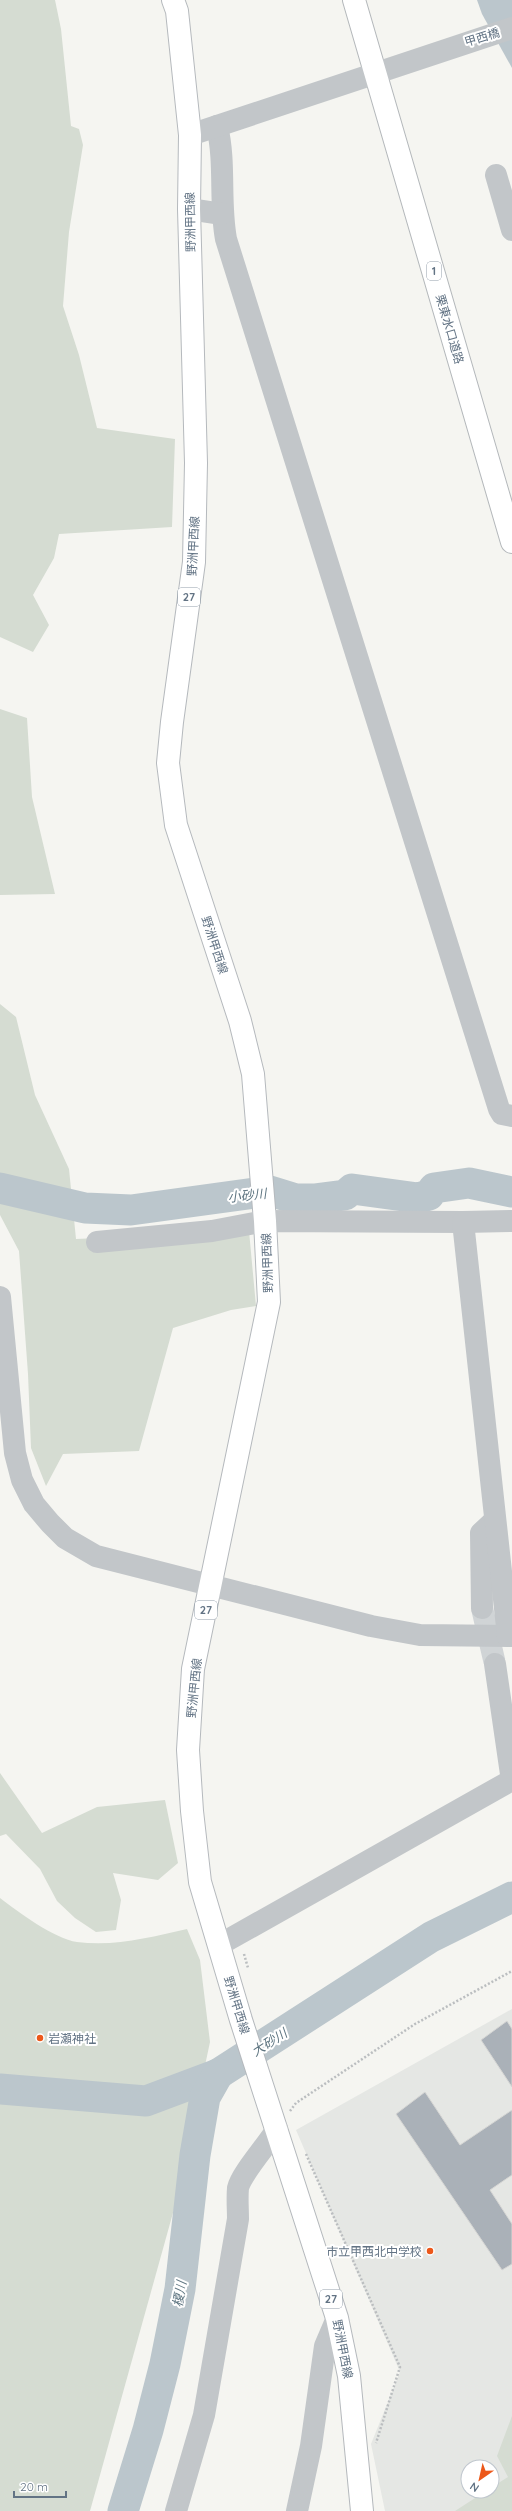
<svg xmlns="http://www.w3.org/2000/svg" width="512" height="2511" viewBox="0 0 512 2511" font-family="Quicksand,'Noto Sans JP',sans-serif">
  <style>
    .built { fill: #e5e7e4; fill-rule: evenodd }
    .green { fill: #d5dcd2 }
    .water { fill: #bbc6cc }
    .lines { fill: none; stroke-linecap: round; stroke-linejoin: round }
    .river { stroke: #bbc6cc; stroke-width: 31 }
    .building { fill: #aab1b8; stroke: #d6d6d4 }
    .minor-tunnel { stroke: #d0d4d6; stroke-width: 22; stroke-dasharray: 22 11; stroke-linecap: butt }
    .major-casing { stroke: #b5b9bd; stroke-width: 24 }
    .highway-casing { stroke: #b4b8bb; stroke-width: 24 }
    .path { stroke: #bbbec0; stroke-width: 2.5; stroke-dasharray: 2 2; stroke-linecap: butt }
    .minor { stroke: #c2c6c9; stroke-width: 22 }
    .major { stroke: #fff; stroke-width: 22 }
    .highway { stroke: #fff; stroke-width: 22 }
    .poi-dot { fill: #ec581a; stroke: #fff; stroke-width: 1.5 }
    .labels { text-anchor: middle; dominant-baseline: central; stroke-width: 4; stroke-linejoin: round; paint-order: stroke }
    .shield { fill: #fff; stroke: #919da9; stroke-width: 1 }
    .shield-label { font-size: 11px; font-weight: bold; fill: #627384 }
    .street-label { font-size: 12px; fill: #627384; stroke: #fff }
    .poi-label { font-size: 12px; fill: #627384; stroke: #fff; text-anchor: start }
    .water-label { font-size: 13px; font-style: italic; fill: #5e7581; stroke: #fff }
  </style>
  <rect width="100%" height="100%" fill="#f5f5f1"/>
  <!-- built -->
  <path class="built" d="M 512,2009 L 512,2511 L 385,2511 L 371,2444 L 400,2372 L 296,2130 ZM 468,2467 L 492,2467 L 492,2491 L 468,2491 Z"/>
  <!-- green -->
  <g class="green">
    <polygon points="0,0 55,0 61,29 71,126 79,129 83,145 69,232 63,306 79,355 97,428 175,439 172,527 59,534 54,558 33,595 49,625 33,652 0,637"/>
    <polygon points="0,709 27,718 32,797 55,894 0,895"/>
    <polygon points="0,1004 16,1017 35,1095 69,1169 76,1239 249,1231 256,1306 231,1310 173,1328 139,1451 63,1454 46,1486 31,1448 28,1374 19,1251 0,1215"/>
    <polygon points="0,1773 42,1833 97,1807 165,1800 178,1863 158,1880 113,1873 121,1900 116,1930 96,1932 75,1918 57,1901 40,1869 6,1834 0,1836"/>
    <path d="M 0,1898 C 18,1912 55,1939 77,1942 C 115,1947 151,1937 187,1929 L 200,1960 L 210,2042 L 176,2202 L 90,2511 L 0,2511 Z"/>
    <polygon points="512,2416 512,2511 455,2511 486,2491 492,2491 492,2487 508,2477 497,2456"/>
  </g>
  <!-- water -->
  <polygon class="water" points="477,0 512,0 512,68 482,14"/>
  <g class="lines">
    <!-- river -->
    <g class="river">
      <polyline points="0,1188 85,1208 131,1210 270,1191 296,1199 314,1199 345,1195 352,1189 418,1198 429,1195 434,1188 469,1183 512,1192"/>
      <polyline points="0,2089 146,2101 218,2074 431,1937 512,1897"/>
      <polyline points="123,2511 148,2430 165,2364 180,2289 195,2155 205,2097 218,2074"/>
    </g>
  </g>
  <!-- building -->
  <g class="building">
    <polygon points="507,2021 512,2029 512,2087 481,2040"/>
    <polygon points="425,2092 460,2145 512,2110 512,2175 490,2190 512,2224 512,2264 502,2270 396,2114"/>
  </g>
  <g class="lines">
    <!-- minor-tunnel -->
    <polyline class="minor-tunnel" points="482,1608 495,1664"/>
    <defs>
      <polyline id="major" points="173,0 177,11 190,135 189,209 196,463 194,562 172,722 168,763 176,825 240,1021 253,1074 265,1221 269,1302 193,1669 188,1750 192,1811 200,1882 241,2020 337,2318 349,2376 362,2511"/>
      <polyline id="highway" points="354,0 512,542"/>
    </defs>
    <!-- major casing -->
    <use href="#major" class="major-casing"/>
    <!-- highway casing -->
    <use href="#highway" class="highway-casing"/>
    <!-- path -->
    <g class="path">
      <polyline points="244,1954 248,1968"/>
      <polyline points="290,2111 296,2103 415,2024 512,1971"/>
      <polyline points="306,2154 400,2367 376,2443"/>
    </g>
    <!-- minor -->
    <g class="minor">
      <path d="M 217,126 C 226,164 219,201 226,239 L 499,1109 L 502,1114 L 512,1116"/>
      <polyline points="190,135 512,28"/>
      <polyline points="496,175 512,230"/>
      <polyline points="189,209 222,214"/>
      <polyline points="97,1242 212,1231 265,1221 463,1222"/>
      <polyline points="0,1297 15,1453 22,1480 34,1504 50,1523 65,1538 96,1556 371,1626 420,1635 512,1636"/>
      <polyline points="482,1608 481,1533 495,1520"/>
      <polyline points="508,1636 463,1222 512,1221"/>
      <polyline points="495,1664 512,1781"/>
      <polyline points="219,1945 512,1780"/>
      <path d="M 176,2511 L 204,2415 L 238,2219 C 238,2209 237,2198 238,2188 C 241,2174 268,2144 277,2129"/>
      <polyline points="297,2511 311,2446 325,2346 337,2318"/>
    </g>
    <!-- major -->
    <use href="#major" class="major"/>
    <!-- highway -->
    <use href="#highway" class="highway"/>
  </g>
  <!-- markers -->
  <g class="poi-dot">
    <circle cx="40" cy="2038" r="4"/>
    <circle cx="430" cy="2251" r="4"/>
  </g>
  <g class="labels">
    <!-- shield labels -->
    <g class="shield">
      <rect x="427" y="262" width="14" height="18" rx="3"/>
      <rect x="178" y="588" width="22" height="18" rx="3"/>
      <rect x="195" y="1601" width="22" height="18" rx="3"/>
      <rect x="320" y="2290" width="22" height="18" rx="3"/>
    </g>
    <g class="shield-label">
      <text x="434" y="271">1</text>
      <text x="189" y="597">27</text>
      <text x="206" y="1610">27</text>
      <text x="331" y="2299">27</text>
    </g>
    <!-- street labels -->
    <g class="street-label">
      <text transform="translate(482 37) rotate(-17)">甲西橋</text>
      <text transform="translate(190 222) rotate(-91)">野洲甲西線</text>
      <text transform="translate(450 329) rotate(74)">栗東水口道路</text>
      <text transform="translate(193 546) rotate(-87)">野洲甲西線</text>
      <text transform="translate(215 945) rotate(72)">野洲甲西線</text>
      <text transform="translate(267 1263) rotate(-92)">野洲甲西線</text>
      <text transform="translate(194 1688) rotate(-84)">野洲甲西線</text>
      <text transform="translate(237 2005) rotate(73)">野洲甲西線</text>
      <text transform="translate(343 2349) rotate(79)">野洲甲西線</text>
    </g>
    <!-- poi labels -->
    <g class="poi-label">
      <text x="48" y="2038">岩瀬神社</text>
      <text x="422" y="2251" text-anchor="end">市立甲西北中学校</text>
    </g>
    <!-- water labels -->
    <g class="water-label">
      <text transform="translate(247 1195) rotate(-6)">小砂川</text>
      <text transform="translate(269 2042) rotate(-33)">大砂川</text>
      <text transform="translate(179 2294) rotate(-80)">榎川</text>
    </g>
  </g>
  <!-- north arrow -->
  <g transform="translate(480 2479) rotate(214)"><circle r="19" fill="#ffffff" stroke="#c0c7ce"/>
  <path d="M0-3L7 15L0 10L-7 15Z" fill="#ec581a"/>
  <text y="-6" font-size="11" font-weight="bold" text-anchor="middle" fill="#627384">N</text>
  </g>
  <!-- scale -->
  <path d="M14 2491v6h52v-6" fill="none" stroke="#627384" stroke-width="2"/>
  <text x="20" y="2491" font-size="12" fill="#627384" stroke="#ffffff" stroke-width="3" paint-order="stroke">20 m</text>
</svg>
